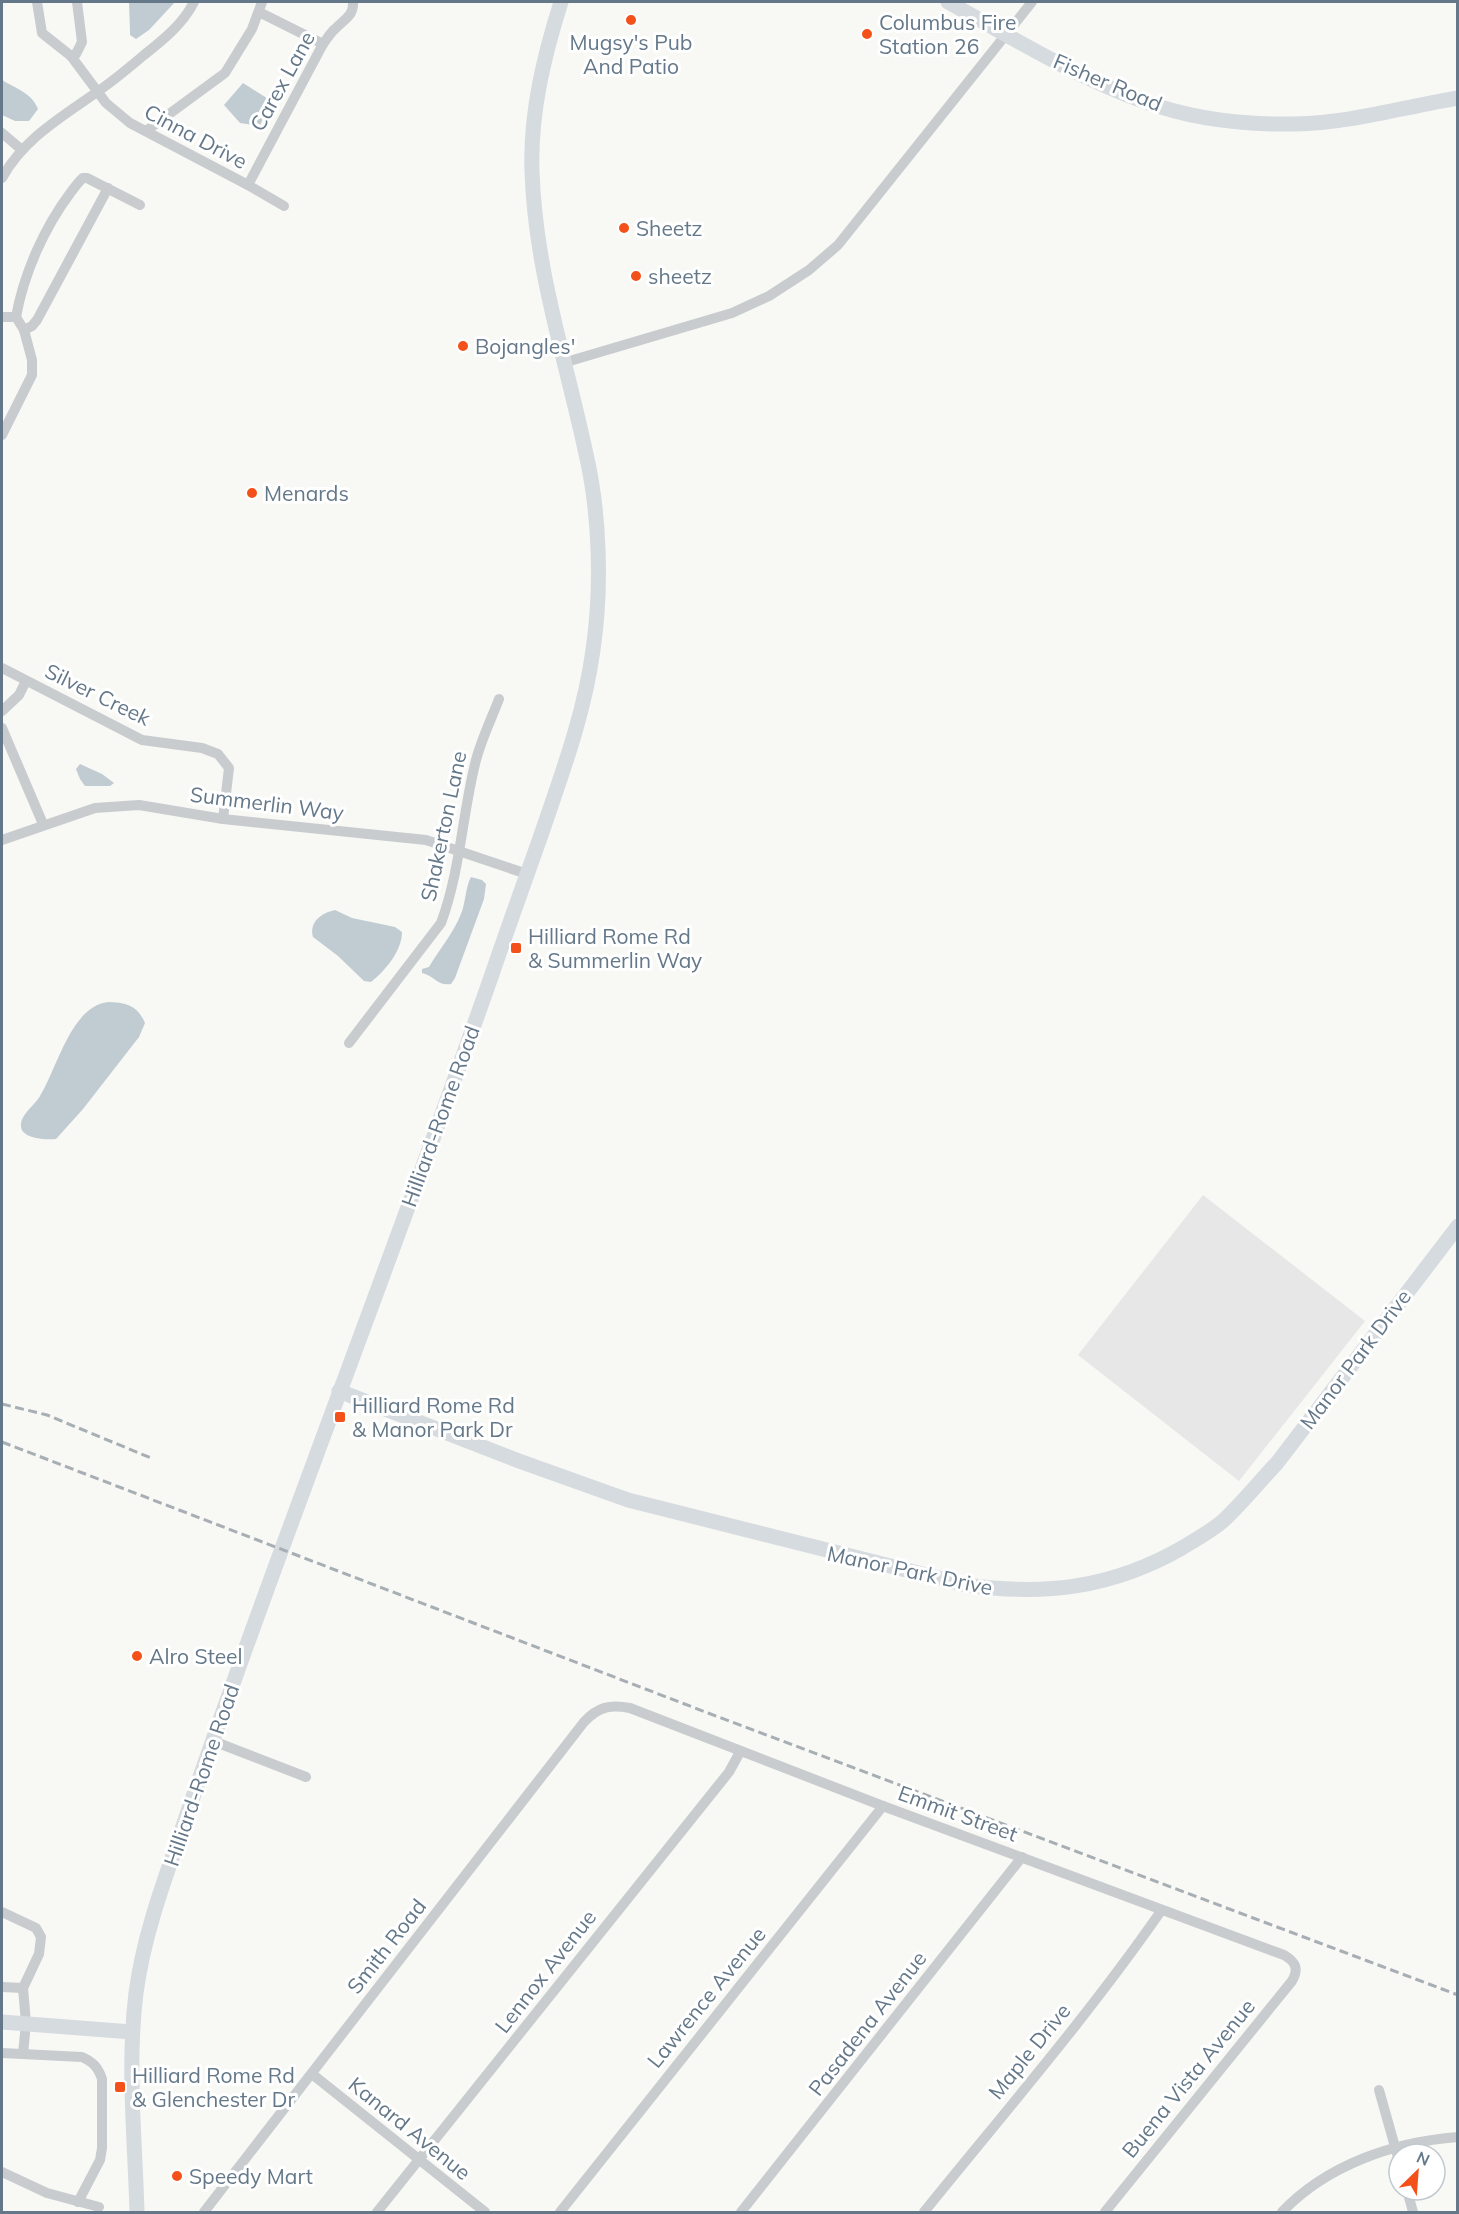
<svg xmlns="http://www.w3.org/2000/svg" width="1459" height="2214" viewBox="0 0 1459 2214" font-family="Mulish,sans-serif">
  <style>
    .built { fill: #e6e7e6 }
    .water { fill: #c1ccd2 }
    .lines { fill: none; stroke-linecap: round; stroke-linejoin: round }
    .street { stroke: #c8cccf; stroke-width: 10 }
    .secondary { stroke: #d6dbdf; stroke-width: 15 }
    .rail { stroke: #a7aeb4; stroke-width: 3; stroke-dasharray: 9 4.5; stroke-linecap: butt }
    .poi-dot { fill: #f45019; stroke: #fff; stroke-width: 2 }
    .labels { text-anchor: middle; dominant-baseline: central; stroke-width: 6; stroke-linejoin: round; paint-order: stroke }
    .poi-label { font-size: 21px; fill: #647889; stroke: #fff; text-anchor: start }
    .street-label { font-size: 21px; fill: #647889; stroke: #fff }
  </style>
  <rect width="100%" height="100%" fill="#f8f8f5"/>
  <!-- built -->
  <polygon class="built" points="1203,1195 1365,1321 1239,1481 1078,1355"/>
  <!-- water -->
  <g class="water">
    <polygon points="129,2 175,2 149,30 136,39 130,35 130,31"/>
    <path d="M 2,80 C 15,88 32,93 38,109 L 29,121 L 15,121 L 2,115 Z"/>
    <polygon points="243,83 270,100 260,126 240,123 224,105"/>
    <polygon points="80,764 102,774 114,783 110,786 85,786 80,779 76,769"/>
    <path d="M 471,877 L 482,880 L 486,884 L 484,899 L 455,978 L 451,984 C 437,986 435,976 422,973 L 422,969 L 429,967 C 439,950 454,932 461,914 C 466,902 465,888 471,877 Z"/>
    <path d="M 335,910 L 352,918 L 395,927 L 402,932 C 402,951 385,971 371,982 L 364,981 L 338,956 L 313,937 C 309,922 321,913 335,910 Z"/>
    <path d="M 108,1002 C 126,1002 138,1006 145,1023 L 139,1037 L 83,1109 L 56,1139 C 47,1140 21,1139 21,1126 C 20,1115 35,1105 40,1096 C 57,1069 71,1006 108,1002 Z"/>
  </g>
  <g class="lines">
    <!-- street -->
    <g class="street">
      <polyline points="37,2 42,33 71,56 106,103 130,123 248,185 284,206"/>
      <polyline points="259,12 323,44"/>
      <polyline points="71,56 76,54 82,42 77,2"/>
      <polyline points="146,131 225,73 252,29 262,2"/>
      <polyline points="2,133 22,150"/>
      <path d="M 2,178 C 25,136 67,114 104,87 C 118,77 131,66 144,55 C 163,40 183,24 194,2"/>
      <path d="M 248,185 L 323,44 C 327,39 330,33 335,29 C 344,19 354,16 353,2"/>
      <polyline points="2,317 16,317"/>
      <polyline points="24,330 32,326 37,320 108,188"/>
      <polyline points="563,363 732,313 769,296 809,270 838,245 1032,2"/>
      <path d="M 2,435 L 32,375 L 32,360 L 24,330 L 16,317 C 24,273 44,228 71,192 C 75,187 78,182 83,178 L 87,178 L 140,205"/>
      <polyline points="2,668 142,740 202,748 218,754 229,768 223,819"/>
      <polyline points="2,711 19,695 26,681"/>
      <polyline points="2,728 43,824"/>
      <polyline points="2,840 95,808 139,805 223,819 426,840 527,874"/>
      <path d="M 349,1043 L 441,923 C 460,872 462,817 475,764 C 480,742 491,720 499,699"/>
      <polyline points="213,1741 306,1777"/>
      <polyline points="2,1912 36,1928 41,1937 39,1954 23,1988 26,2023 23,2054"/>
      <polyline points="2,1987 23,1988"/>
      <path d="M 2,2053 L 82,2057 C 93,2062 98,2067 102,2079 L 102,2148 L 100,2160 L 78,2202"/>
      <polyline points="312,2074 485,2212"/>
      <polyline points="1379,2090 1399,2161"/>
      <polyline points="2,2172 47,2193 99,2207"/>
      <polyline points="1407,2190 1413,2212"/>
      <path d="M 204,2212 L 584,1722 C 598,1707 610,1704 630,1708 L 883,1806 L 1284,1955 C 1296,1962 1299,1969 1292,1981 L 1105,2212"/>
      <polyline points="377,2212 729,1772 740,1752"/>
      <polyline points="560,2212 883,1806"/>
      <polyline points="741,2212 1022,1857"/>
      <path d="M 924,2212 C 1004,2113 1088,2016 1161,1911"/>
      <path d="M 1282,2212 C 1327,2165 1393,2142 1458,2137"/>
    </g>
    <!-- secondary -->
    <g class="secondary">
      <path d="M 948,2 C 1011,37 1074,76 1143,101 C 1191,119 1244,125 1295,124 C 1350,123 1404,107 1458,98"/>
      <path d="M 339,1391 L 519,1461 L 628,1500 L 966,1585 C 1045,1596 1112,1588 1182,1548 C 1196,1539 1212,1531 1224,1520 C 1243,1502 1259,1482 1277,1463 L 1458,1226"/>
      <polyline points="2,2022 132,2032"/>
      <path d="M 137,2212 C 135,2140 127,2065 136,1993 C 143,1940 161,1889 179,1838 C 200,1776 222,1714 244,1653 C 325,1428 411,1205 490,980 C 506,933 523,886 540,838 C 561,776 584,716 593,650 C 602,589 600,514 586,454 C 566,360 535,269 532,171 C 530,113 544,56 561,2"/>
    </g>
    <!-- rail -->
    <g class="rail">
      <polyline points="2,1404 47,1415 151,1458"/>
      <polyline points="2,1442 708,1713 1458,1995"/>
    </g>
  </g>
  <!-- markers -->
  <g class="poi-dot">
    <circle cx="631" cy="20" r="6"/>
    <circle cx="867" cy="34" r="6"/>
    <circle cx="624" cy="228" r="6"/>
    <circle cx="636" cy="276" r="6"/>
    <circle cx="463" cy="346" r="6"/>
    <circle cx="252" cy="493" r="6"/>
    <rect x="510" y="942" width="12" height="12" rx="3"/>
    <rect x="334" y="1411" width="12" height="12" rx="3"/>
    <circle cx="137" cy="1656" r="6"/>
    <rect x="114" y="2081" width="12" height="12" rx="3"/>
    <circle cx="177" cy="2176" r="6"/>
  </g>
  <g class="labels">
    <!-- poi labels -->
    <g class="poi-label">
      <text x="879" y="22">Columbus Fire<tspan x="879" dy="24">Station 26</tspan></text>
      <text x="631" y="42" text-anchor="middle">Mugsy's Pub<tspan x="631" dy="24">And Patio</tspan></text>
      <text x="636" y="228">Sheetz</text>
      <text x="648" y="276">sheetz</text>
      <text x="475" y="346">Bojangles'</text>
      <text x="264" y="493">Menards</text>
      <text x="528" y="936">Hilliard Rome Rd<tspan x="528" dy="24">&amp; Summerlin Way</tspan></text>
      <text x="352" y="1405">Hilliard Rome Rd<tspan x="352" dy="24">&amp; Manor Park Dr</tspan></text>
      <text x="149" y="1656">Alro Steel</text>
      <text x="132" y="2075">Hilliard Rome Rd<tspan x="132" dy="24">&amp; Glenchester Dr</tspan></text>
      <text x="189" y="2176">Speedy Mart</text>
    </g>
    <!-- street labels -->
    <g class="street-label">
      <text transform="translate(282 81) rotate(-61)">Carex Lane</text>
      <text transform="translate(1108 82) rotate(23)">Fisher Road</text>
      <text transform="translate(196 136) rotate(28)">Cinna Drive</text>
      <text transform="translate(98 694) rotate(26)">Silver Creek</text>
      <text transform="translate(267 803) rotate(7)">Summerlin Way</text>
      <text transform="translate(443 826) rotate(-78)">Shakerton Lane</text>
      <text transform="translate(440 1116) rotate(-70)">Hilliard-Rome Road</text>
      <text transform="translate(1355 1359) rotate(-53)">Manor Park Drive</text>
      <text transform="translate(910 1570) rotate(12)">Manor Park Drive</text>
      <text transform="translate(201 1775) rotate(-71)">Hilliard-Rome Road</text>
      <text transform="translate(958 1813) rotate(20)">Emmit Street</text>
      <text transform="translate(386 1946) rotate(-52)">Smith Road</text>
      <text transform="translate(545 1971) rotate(-52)">Lennox Avenue</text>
      <text transform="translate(706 1997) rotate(-51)">Lawrence Avenue</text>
      <text transform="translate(867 2023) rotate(-52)">Pasadena Avenue</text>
      <text transform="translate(1029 2051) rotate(-51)">Maple Drive</text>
      <text transform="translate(1188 2078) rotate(-51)">Buena Vista Avenue</text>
      <text transform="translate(410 2128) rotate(39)">Kanard Avenue</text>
    </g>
  </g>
  <!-- border -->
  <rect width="1459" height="2214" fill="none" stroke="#647889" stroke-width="6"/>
  <!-- north arrow -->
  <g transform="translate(1417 2172) rotate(25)"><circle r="28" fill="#ffffff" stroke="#c1c9d0" stroke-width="1.5"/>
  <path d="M0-4.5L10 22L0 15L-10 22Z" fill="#f45019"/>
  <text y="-9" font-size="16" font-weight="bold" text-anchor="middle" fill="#647889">N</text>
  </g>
</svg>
